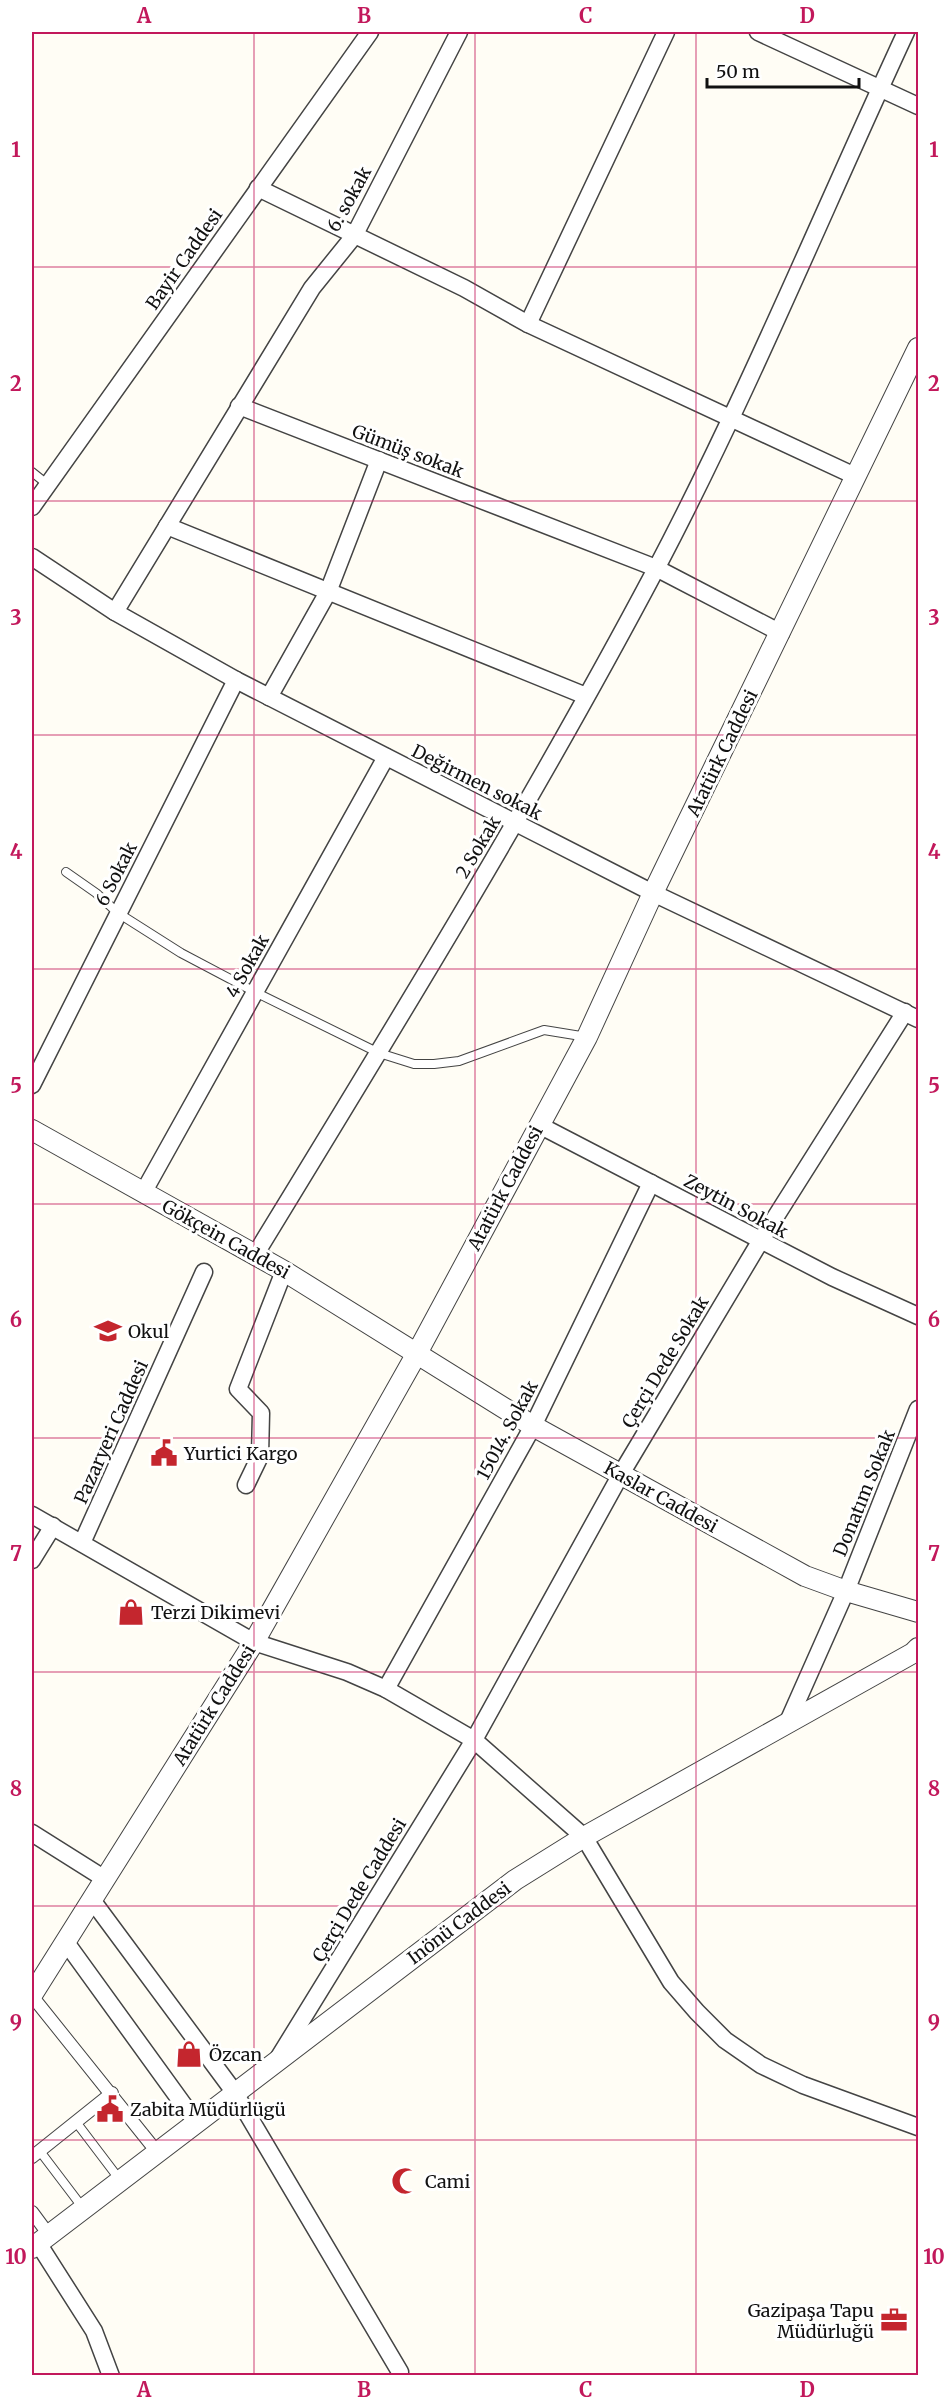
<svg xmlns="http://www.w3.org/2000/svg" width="950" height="2407" viewBox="0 0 950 2407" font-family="Merriweather,serif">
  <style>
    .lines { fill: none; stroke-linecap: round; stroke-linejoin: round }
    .service-casing { stroke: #444; stroke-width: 10 }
    .pedestrian-casing { stroke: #444; stroke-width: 14 }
    .minor-casing { stroke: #444; stroke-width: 19 }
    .tertiary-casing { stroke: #444; stroke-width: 22 }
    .service { stroke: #fff; stroke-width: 8 }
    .pedestrian { stroke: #fff; stroke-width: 12 }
    .minor { stroke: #fff; stroke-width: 16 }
    .tertiary { stroke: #fff; stroke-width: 20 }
    .grid { fill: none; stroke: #c2185b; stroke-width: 1.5; stroke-opacity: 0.55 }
    .labels { text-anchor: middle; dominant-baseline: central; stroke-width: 6; stroke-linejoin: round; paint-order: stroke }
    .street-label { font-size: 18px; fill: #111; stroke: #fff }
    .poi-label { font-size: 18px; fill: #111; stroke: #fff; text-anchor: start }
    .neatline { fill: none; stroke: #c2185b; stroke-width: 2 }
    .grid-label { font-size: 20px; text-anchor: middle; font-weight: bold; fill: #c2185b }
  </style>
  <rect width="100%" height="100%" fill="#fffdf5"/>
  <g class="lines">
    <defs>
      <g id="service">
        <polyline points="32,472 47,484"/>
        <polyline points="66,872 96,893 118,913 181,953 255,992 379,1053 414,1064 434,1064 459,1061 544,1030 587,1037"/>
        <polyline points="76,2122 120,2180"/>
        <polyline points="39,2150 83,2208"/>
      </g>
      <g id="pedestrian">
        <polyline points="32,1996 157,2152"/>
        <polyline points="32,2157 112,2093"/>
        <polyline points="32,2212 49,2235"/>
      </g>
      <g id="minor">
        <polyline points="758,32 918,106"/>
        <polyline points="258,188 464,288 528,324 855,476"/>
        <polyline points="528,324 666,32"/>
        <polyline points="239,406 656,568 781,633"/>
        <polyline points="32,507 370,32"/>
        <polyline points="167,526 586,696"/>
        <polyline points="32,557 115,612 236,680 653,893 918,1019"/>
        <polyline points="115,612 312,288 354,236 459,32"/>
        <polyline points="269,697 328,592 379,460"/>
        <polyline points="32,1085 236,680"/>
        <polyline points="539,1125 832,1277 918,1316"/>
        <polyline points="143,1193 386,757"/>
        <path d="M 255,1255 C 393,1029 532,803 656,569 C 748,394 823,211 906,32"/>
        <polyline points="246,1485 260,1456 261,1413 238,1389 284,1271"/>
        <polyline points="32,1515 254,1642 347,1672 386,1689 474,1740 584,1837 671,1982 697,2012 725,2040 761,2065 803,2085 918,2127"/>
        <polyline points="82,1543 204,1272"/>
        <polyline points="32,1560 53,1526"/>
        <polyline points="386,1689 533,1426 651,1183"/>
        <polyline points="787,1724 846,1591 918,1409"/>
        <polyline points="32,1833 105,1879"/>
        <polyline points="92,1900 235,2093 400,2372"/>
        <polyline points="65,1941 196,2122"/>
        <polyline points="279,2057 474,1740 621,1474 761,1240 905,1012"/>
        <polyline points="38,2243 94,2331 111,2376"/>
      </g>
      <g id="tertiary">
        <polyline points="32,1130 284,1271 533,1426 805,1576 846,1591 918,1612"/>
        <polyline points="32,1995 254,1642 416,1355 587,1037 653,893 918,348"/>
        <polyline points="32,2248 515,1880 584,1837 913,1653 918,1648"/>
      </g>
    </defs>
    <!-- service casing -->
    <use href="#service" class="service-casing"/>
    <!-- pedestrian casing -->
    <use href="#pedestrian" class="pedestrian-casing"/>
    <!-- minor casing -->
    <use href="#minor" class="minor-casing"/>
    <!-- tertiary casing -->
    <use href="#tertiary" class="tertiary-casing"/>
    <!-- service -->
    <use href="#service" class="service"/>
    <!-- pedestrian -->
    <use href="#pedestrian" class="pedestrian"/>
    <!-- minor -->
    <use href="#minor" class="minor"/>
    <!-- tertiary -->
    <use href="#tertiary" class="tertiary"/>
  </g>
  <!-- grid -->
  <path class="grid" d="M 254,32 L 254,2376M 475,32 L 475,2376M 696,32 L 696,2376M 32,267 L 918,267M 32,501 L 918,501M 32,735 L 918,735M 32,969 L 918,969M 32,1204 L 918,1204M 32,1438 L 918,1438M 32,1672 L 918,1672M 32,1906 L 918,1906M 32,2140 L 918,2140"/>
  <!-- icons -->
  <defs>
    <symbol id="school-bare" viewBox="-9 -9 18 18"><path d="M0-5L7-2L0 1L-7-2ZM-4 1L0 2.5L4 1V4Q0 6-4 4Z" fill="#c4262e" stroke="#fff" stroke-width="2.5" paint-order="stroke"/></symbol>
    <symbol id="civic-bare" viewBox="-9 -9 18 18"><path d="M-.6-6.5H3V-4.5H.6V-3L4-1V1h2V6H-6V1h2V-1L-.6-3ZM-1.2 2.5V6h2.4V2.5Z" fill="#c4262e" stroke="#fff" stroke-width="2.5" paint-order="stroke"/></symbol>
    <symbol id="shop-bare" viewBox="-9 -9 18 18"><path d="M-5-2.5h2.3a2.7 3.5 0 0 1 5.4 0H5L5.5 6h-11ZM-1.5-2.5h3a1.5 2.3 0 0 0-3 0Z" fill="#c4262e" stroke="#fff" stroke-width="2.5" paint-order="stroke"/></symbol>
    <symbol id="mosque-bare" viewBox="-9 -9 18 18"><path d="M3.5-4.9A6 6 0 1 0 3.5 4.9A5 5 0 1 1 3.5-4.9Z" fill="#c4262e" stroke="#fff" stroke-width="2.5" paint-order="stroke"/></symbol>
    <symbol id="office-bare" viewBox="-9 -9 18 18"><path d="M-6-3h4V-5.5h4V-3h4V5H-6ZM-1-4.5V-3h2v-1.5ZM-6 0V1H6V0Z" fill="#c4262e" stroke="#fff" stroke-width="2.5" paint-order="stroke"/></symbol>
  </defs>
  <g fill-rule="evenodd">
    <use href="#school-bare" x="89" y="1312" width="38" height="38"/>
    <use href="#civic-bare" x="145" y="1434" width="38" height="38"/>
    <use href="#shop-bare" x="112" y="1593" width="38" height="38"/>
    <use href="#shop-bare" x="170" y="2035" width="38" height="38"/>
    <use href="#civic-bare" x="91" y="2090" width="38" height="38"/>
    <use href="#mosque-bare" x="386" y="2162" width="38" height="38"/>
    <use href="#office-bare" x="875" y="2301" width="38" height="38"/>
  </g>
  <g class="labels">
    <!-- street labels -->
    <g class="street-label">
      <text transform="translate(349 199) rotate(-61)">6. sokak</text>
      <text transform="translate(184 259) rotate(-55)">Bayir Caddesi</text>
      <text transform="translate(408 451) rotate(21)">Gümüş sokak</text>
      <text transform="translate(722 753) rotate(-64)">Atatürk Caddesi</text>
      <text transform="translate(477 782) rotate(27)">Değirmen sokak</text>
      <text transform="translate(478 847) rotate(-59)">2 Sokak</text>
      <text transform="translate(116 874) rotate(-63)">6 Sokak</text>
      <text transform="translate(247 966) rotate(-61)">4 Sokak</text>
      <text transform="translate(505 1188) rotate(-62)">Atatürk Caddesi</text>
      <text transform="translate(736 1206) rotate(28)">Zeytin Sokak</text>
      <text transform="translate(226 1239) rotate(29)">Gökçein Caddesi</text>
      <text transform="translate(665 1362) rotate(-59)">Çerçi Dede Sokak</text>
      <text transform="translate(507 1430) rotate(-62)">15014. Sokak</text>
      <text transform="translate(111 1432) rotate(-66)">Pazaryeri Caddesi</text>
      <text transform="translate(864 1493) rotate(-68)">Donatım Sokak</text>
      <text transform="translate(661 1497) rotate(29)">Kaslar Caddesi</text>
      <text transform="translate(214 1705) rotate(-58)">Atatürk Caddesi</text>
      <text transform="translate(359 1890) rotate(-59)">Çerçi Dede Caddesi</text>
      <text transform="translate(459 1923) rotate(-37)">Inönü Caddesi</text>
    </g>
    <!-- poi labels -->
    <g class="poi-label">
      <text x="128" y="1331">Okul</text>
      <text x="184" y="1453">Yurtici Kargo</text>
      <text x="151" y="1612">Terzi Dikimevi</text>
      <text x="209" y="2054">Özcan</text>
      <text x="130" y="2109">Zabita Müdürlügü</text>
      <text x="425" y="2181">Cami</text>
      <text x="874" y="2310" text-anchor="end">Gazipaşa Tapu<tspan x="874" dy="21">Müdürluğü</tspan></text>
    </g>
  </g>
  <!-- border -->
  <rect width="950" height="2407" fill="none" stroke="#ffffff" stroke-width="66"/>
  <!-- scale -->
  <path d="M707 78v9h152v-9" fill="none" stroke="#111111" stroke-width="3"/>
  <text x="716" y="78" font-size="18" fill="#111111" stroke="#ffffff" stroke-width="4.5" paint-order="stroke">50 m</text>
  <rect x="33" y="33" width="884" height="2341" class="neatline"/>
  <g class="grid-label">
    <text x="144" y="23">A</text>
    <text x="364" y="23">B</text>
    <text x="586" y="23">C</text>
    <text x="807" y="23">D</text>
    <text x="16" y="157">1</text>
    <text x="934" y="157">1</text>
    <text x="16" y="391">2</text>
    <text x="934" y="391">2</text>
    <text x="16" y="625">3</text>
    <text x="934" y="625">3</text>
    <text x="16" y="859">4</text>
    <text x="934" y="859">4</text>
    <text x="16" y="1093">5</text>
    <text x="934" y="1093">5</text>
    <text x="16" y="1327">6</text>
    <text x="934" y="1327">6</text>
    <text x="16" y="1561">7</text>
    <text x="934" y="1561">7</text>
    <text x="16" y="1796">8</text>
    <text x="934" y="1796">8</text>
    <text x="16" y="2030">9</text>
    <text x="934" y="2030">9</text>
    <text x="16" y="2264">10</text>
    <text x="934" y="2264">10</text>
    <text x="144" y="2397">A</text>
    <text x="364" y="2397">B</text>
    <text x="586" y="2397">C</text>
    <text x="807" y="2397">D</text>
  </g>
</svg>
